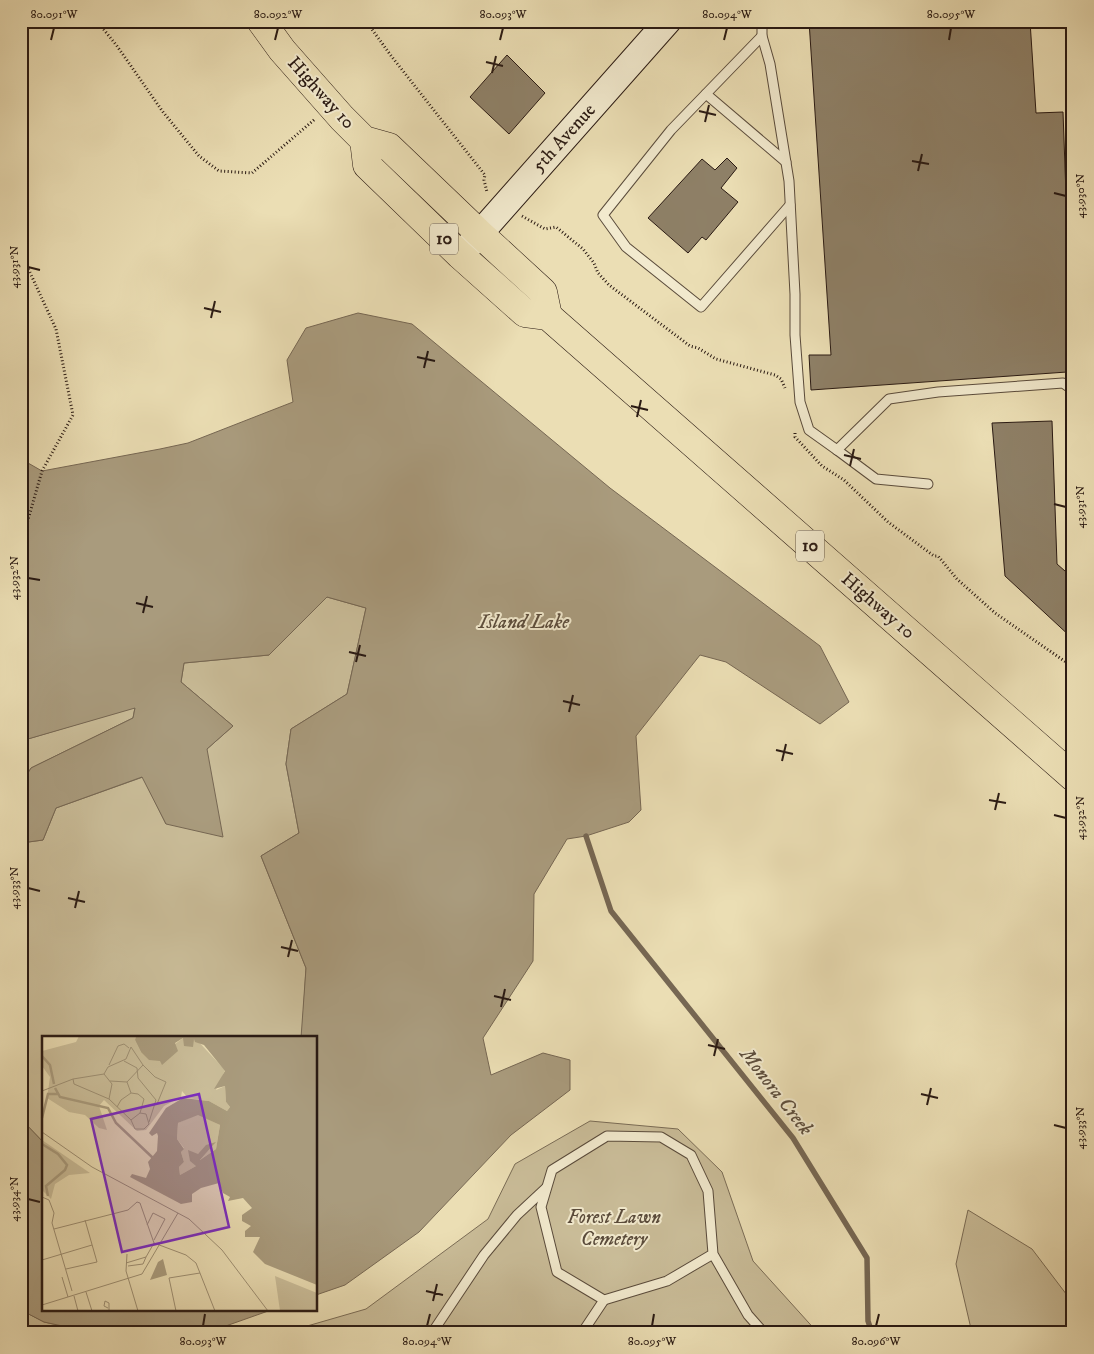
<svg xmlns="http://www.w3.org/2000/svg" width="1094" height="1354" viewBox="0 0 1094 1354" font-family="'IM FELL DW Pica',serif">
  <style>
    .green { fill: #cabd99; stroke: #7a6c56 }
    .water { fill: #a99b7d; stroke: #766753 }
    .lines { fill: none; stroke-linecap: round; stroke-linejoin: round }
    .stream { stroke: #766753; stroke-width: 5.5 }
    .building { fill: #8e8067; stroke: #2a1a13 }
    .lane-casing { stroke: #5a4b3b; stroke-width: 11 }
    .secondary-casing { stroke: #2a1a13; stroke-width: 28 }
    .highway-casing { stroke: #2a1a13; stroke-width: 29 }
    .path { stroke: #2a1a13; stroke-width: 3; stroke-dasharray: 1 2.5; stroke-linecap: butt }
    .lane { stroke: #f2eace; stroke-width: 9 }
    .secondary { stroke: #f2eace; stroke-width: 26 }
    .highway { stroke: #ebdeb4; stroke-width: 28 }
    .ticks { fill: none; stroke: #2a1a13; stroke-width: 2 }
    .labels { text-anchor: middle; dominant-baseline: central; stroke-width: 4; stroke-linejoin: round; paint-order: stroke }
    .shield { fill: #f2eace; stroke: #66584b; stroke-width: 1 }
    .shield-label { font-size: 18px; font-weight: bold; fill: #2a1a13 }
    .street-label { font-size: 19px; fill: #2a1a13; stroke: #f2eace }
    .park-label { font-size: 19px; font-style: italic; fill: #5a4b3b; stroke: #f2eace }
    .water-label { font-size: 20px; font-style: italic; fill: #5d4e3d; stroke: #f2eace }
    .inset-river { fill: none; stroke: #a99b7d; stroke-width: 2.5 }
    .inset-road { fill: none; stroke: #9e9074; stroke-width: 1 }
    .view { fill: #7b2cbf; fill-opacity: 0.15; stroke: #7b2cbf; stroke-width: 2.5 }
    .inset-edge { fill: none; stroke: #2a1a13; stroke-width: 2.5 }
    .neatline { fill: none; stroke: #2a1a13; stroke-width: 2 }
    .ticks-label { font-size: 12px; text-anchor: middle; fill: #2a1a13 }
  </style>
  <rect width="100%" height="100%" fill="#ebdeb4"/>
  <filter id="stains"><feTurbulence type="fractalNoise" baseFrequency=".004" numOctaves="4"/><feColorMatrix values="0 0 0 0 .2 0 0 0 0 .09 0 0 0 0 .02 0 0 0 .5 -.17"/></filter>
  <radialGradient id="worn" r=".72"><stop offset=".6" stop-color="#630" stop-opacity="0"/><stop offset="1" stop-color="#630" stop-opacity=".3"/></radialGradient>
  <!-- green -->
  <g class="green">
    <polygon points="1068,21 1071,23 1073,51 1070,53 1067,51 1065,23"/>
    <polygon points="327,597 366,608 347,694 291,729 286,764 299,833 261,856 306,968 302,1037 44,1038 44,1143 21,1119 21,843 43,840 56,808 143,777 166,824 207,749 233,726 181,682 184,663 269,655"/>
    <polygon points="135,707 133,718 31,768 21,785 21,741"/>
    <polygon points="590,1121 678,1129 722,1172 753,1261 818,1333 283,1333 366,1309 488,1219 515,1164"/>
    <polygon points="968,1210 1032,1249 1073,1303 1073,1333 972,1333 956,1264"/>
    <polygon points="21,1310 44,1322 94,1333 21,1333"/>
  </g>
  <!-- water -->
  <g class="water">
    <polygon points="358,313 412,324 610,488 820,646 849,702 820,724 726,662 700,655 636,736 641,810 629,822 586,836 567,839 534,894 533,961 483,1038 491,1075 543,1053 570,1060 570,1090 511,1135 419,1232 345,1285 316,1295 316,1038 301,1038 306,968 261,856 299,833 286,764 291,729 347,694 366,608 327,597 269,655 184,663 181,682 233,726 207,749 223,837 166,824 142,777 56,808 43,840 21,843 21,785 31,768 133,718 135,708 21,741 21,459 42,471 160,449 188,443 293,402 287,360 306,328"/>
    <polygon points="21,1119 44,1143 44,1310 271,1310 206,1333 94,1333 44,1322 21,1310"/>
  </g>
  <g class="lines">
    <!-- stream -->
    <polyline class="stream" points="586,836 611,911 793,1138 867,1258 868,1321 872,1333"/>
  </g>
  <!-- building -->
  <g class="building">
    <polygon points="809,21 1030,21 1036,113 1063,112 1069,277 1073,310 1073,353 1066,354 1067,372 811,390 809,355 831,355"/>
    <polygon points="507,55 545,93 509,134 470,97"/>
    <polygon points="727,158 737,168 721,188 738,202 706,240 702,237 688,253 648,218 702,159 715,170"/>
    <polygon points="1052,421 1057,564 1073,578 1073,639 1005,576 992,423"/>
  </g>
  <g class="lines">
    <defs>
      <g id="lane">
        <polyline points="762,21 762,36 770,64 789,181 795,294 795,335 800,402 809,430 837,450 889,399 938,392 1063,383 1073,390"/>
        <polyline points="762,36 671,130 603,215 626,247 701,307 790,205"/>
        <polyline points="706,94 786,162"/>
        <polyline points="837,450 876,479 928,484"/>
        <polyline points="713,1254 667,1281 604,1300 557,1272 541,1207 552,1170 607,1136 661,1137 691,1155 708,1191 713,1254 748,1315 764,1333"/>
        <polyline points="432,1333 484,1255 517,1215 546,1188"/>
        <polyline points="582,1333 604,1300"/>
      </g>
      <polyline id="secondary" points="466,249 668,21"/>
      <g id="highway">
        <polyline points="261,21 282,50 342,118 364,140 389,147 480,234 543,292 548,316"/>
        <polyline points="364,140 367,165 460,255 525,313 548,316 1073,777"/>
      </g>
    </defs>
    <!-- lane casing -->
    <use href="#lane" class="lane-casing"/>
    <!-- secondary casing -->
    <use href="#secondary" class="secondary-casing"/>
    <!-- highway casing -->
    <use href="#highway" class="highway-casing"/>
    <!-- path -->
    <g class="path">
      <polyline points="97,21 117,46 163,112 199,156 219,171 252,173 315,119"/>
      <polyline points="366,21 392,57 485,175 484,180 487,192"/>
      <polyline points="522,216 545,229 556,227 583,249 594,263 598,273 609,285 690,346 698,348 716,359 775,375 781,379 785,388"/>
      <polyline points="21,253 56,329 73,415 42,471 21,544"/>
      <polyline points="795,433 795,437 822,466 844,480 888,522 934,556 938,556 957,579 995,613 1073,667"/>
    </g>
    <!-- lane -->
    <use href="#lane" class="lane"/>
    <!-- secondary -->
    <use href="#secondary" class="secondary"/>
    <!-- highway -->
    <use href="#highway" class="highway"/>
  </g>
  <!-- ticks -->
  <path class="ticks" d="M 51,40 L 54,28M 275,40 L 278,28M 500,40 L 503,28M 724,40 L 727,28M 949,40 L 951,28M 486,62 L 503,66M 492,73 L 496,56M 699,111 L 716,115M 705,122 L 709,105M 912,161 L 929,164M 918,171 L 922,154M 1054,193 L 1066,196M 28,267 L 40,270M 204,308 L 221,312M 211,318 L 215,301M 417,357 L 435,361M 424,368 L 428,351M 631,406 L 648,410M 637,417 L 641,400M 844,455 L 861,459M 850,466 L 854,449M 1054,504 L 1066,507M 28,578 L 40,580M 136,603 L 153,607M 143,613 L 147,596M 349,652 L 366,656M 356,662 L 360,645M 563,701 L 580,705M 569,712 L 573,695M 776,750 L 793,754M 782,761 L 786,744M 989,800 L 1006,803M 995,810 L 999,793M 1054,815 L 1066,818M 28,888 L 40,891M 68,898 L 85,902M 75,908 L 79,891M 281,947 L 298,951M 288,957 L 292,940M 494,996 L 511,1000M 501,1007 L 505,989M 708,1045 L 725,1049M 714,1056 L 718,1039M 921,1094 L 938,1098M 927,1105 L 931,1088M 1054,1125 L 1066,1128M 28,1199 L 40,1202M 426,1291 L 443,1295M 433,1301 L 437,1284M 203,1326 L 205,1314M 427,1326 L 430,1314M 652,1326 L 654,1314M 876,1326 L 879,1314"/>
  <g class="labels">
    <!-- shield labels -->
    <g class="shield">
      <rect x="430" y="223.5" width="28" height="31" rx="4"/>
      <rect x="796" y="530.5" width="28" height="31" rx="4"/>
    </g>
    <g class="shield-label">
      <text x="444" y="239">10</text>
      <text x="810" y="546">10</text>
    </g>
    <!-- street labels -->
    <g class="street-label">
      <text transform="translate(321 93) rotate(48)">Highway 10</text>
      <text transform="translate(564 138) rotate(-48)">5th Avenue</text>
      <text transform="translate(878 606) rotate(41)">Highway 10</text>
    </g>
    <!-- park labels -->
    <g class="park-label">
      <text x="614" y="1217">Forest Lawn<tspan x="614" dy="22">Cemetery</tspan></text>
    </g>
    <!-- water labels -->
    <g class="water-label">
      <text x="524" y="622">Island Lake</text>
      <text transform="translate(776 1092) rotate(52)">Monora Creek</text>
    </g>
  </g>
  <!-- overview -->
  <g transform="translate(42 1036)">
    <rect width="275" height="275" fill="#ebdeb4"/>
    <path d="M 37,0 L 94,0 L 93,4 L 99,16 L 133,8 L 141,2 L 151,10 L 150,5 L 153,2 L 183,34 L 174,54 L 183,50 L 184,66 L 188,71 L 185,75 L 167,65 L 146,62 L 140,55 L 139,61 L 122,70 L 104,94 L 95,95 L 62,64 L 57,70 L 65,94 L 57,92 L 43,79 L 27,76 L 5,62 L 8,41 L 0,30 L 0,15 L 34,6 ZM 156,78 L 178,89 L 174,113 L 158,124 L 173,107 L 156,118 L 154,130 L 138,139 L 137,131 L 142,126 L 139,116 L 142,112 L 135,103 L 136,87 ZM 0,104 L 48,137 L 27,139 L 13,148 L 9,163 L 0,154 ZM 233,240 L 275,257 L 275,275 L 238,275 Z" fill="#cabd99"/>
    <path d="M 94,0 L 275,0 L 275,249 L 223,228 L 211,216 L 218,201 L 203,201 L 203,195 L 209,190 L 200,185 L 200,179 L 210,172 L 201,162 L 186,165 L 188,161 L 181,157 L 177,147 L 159,152 L 150,158 L 150,166 L 139,168 L 88,141 L 90,138 L 104,142 L 108,133 L 106,126 L 115,115 L 116,100 L 115,97 L 110,100 L 107,97 L 124,72 L 141,62 L 167,65 L 185,75 L 188,71 L 184,66 L 183,50 L 172,53 L 183,35 L 162,9 L 153,6 L 152,3 L 151,11 L 142,10 L 141,2 L 133,7 L 136,15 L 120,29 L 118,25 L 107,24 L 99,16 L 93,4 ZM 156,79 L 178,89 L 174,113 L 158,124 L 174,106 L 164,109 L 156,118 L 146,114 L 148,125 L 154,130 L 138,139 L 137,131 L 142,126 L 139,116 L 142,113 L 135,103 L 136,87 ZM 121,223 L 125,239 L 108,244 L 116,226 Z" fill="#a99b7d" fill-rule="evenodd"/>
    <path class="inset-river" d="M 0,20 L 8,29 L 12,48M 13,52 L 18,61 L 66,72 L 74,87 L 111,122M 0,82 L 6,58 L 16,58M 0,108 L 16,118 L 25,129 L 23,134 L 4,150 L 6,160"/>
    <path class="inset-road" d="M 82,25 L 95,32 L 96,42 L 114,64 L 107,86M 67,29 L 76,10 L 82,8 L 87,12M 101,29 L 113,41 L 124,46 L 115,68M 62,38 L 70,48 L 67,63M 68,45 L 85,46M 0,55 L 31,43M 75,71 L 79,64 L 89,57 L 96,58 L 102,63 L 98,77M 89,84 L 98,77 L 104,78 L 107,88 L 102,93 L 93,93 L 89,84 L 67,63 L 32,48 L 31,43 L 62,38 L 66,31 L 84,23 L 89,11 L 101,29 L 85,46 L 89,57M 0,96 L 50,131 L 147,183 L 180,214 L 226,275M 0,161 L 7,164 L 12,177 L 10,187 L 30,255M 105,189 L 111,177 L 123,183 L 112,204M 12,193 L 86,174 L 95,166 L 98,167 L 112,207 L 144,219 L 154,227 L 173,275M 85,218 L 84,235 L 96,275M 104,221 L 112,207M 0,224 L 50,209M 84,227 L 104,221 L 101,228 L 86,230M 24,233 L 55,226 L 43,184M 20,241 L 26,261M 44,256 L 50,275M 32,260 L 36,275M 0,269 L 100,238 L 136,177M 66,272 L 62,270 L 63,265 L 67,267 L 67,275M 134,275 L 127,242 L 158,237"/>
    <path class="view" d="M 157,58 L 187,191 L 80,216 L 49,83 Z"/>
    <rect width="275" height="275" class="inset-edge"/>
  </g>
  <!-- margin -->
  <rect width="1094" height="1354" fill="none" stroke="#ebdeb4" stroke-width="55"/>
  <rect x="28" y="28" width="1038" height="1298" class="neatline"/>
  <g class="ticks-label">
    <text x="54" y="18">80.091°W</text>
    <text x="278" y="18">80.092°W</text>
    <text x="503" y="18">80.093°W</text>
    <text x="727" y="18">80.094°W</text>
    <text x="951" y="18">80.095°W</text>
    <text transform="translate(1080 196) rotate(-90)" y="4">43.930°N</text>
    <text transform="translate(14 267) rotate(-90)" y="4">43.931°N</text>
    <text transform="translate(1080 507) rotate(-90)" y="4">43.931°N</text>
    <text transform="translate(14 578) rotate(-90)" y="4">43.932°N</text>
    <text transform="translate(1080 818) rotate(-90)" y="4">43.932°N</text>
    <text transform="translate(14 888) rotate(-90)" y="4">43.933°N</text>
    <text transform="translate(1080 1128) rotate(-90)" y="4">43.933°N</text>
    <text transform="translate(14 1199) rotate(-90)" y="4">43.934°N</text>
    <text x="203" y="1345">80.093°W</text>
    <text x="427" y="1345">80.094°W</text>
    <text x="652" y="1345">80.095°W</text>
    <text x="876" y="1345">80.096°W</text>
  </g>
  <rect width="100%" height="100%" filter="url(#stains)"/>
  <rect width="100%" height="100%" fill="url(#worn)"/>
</svg>
